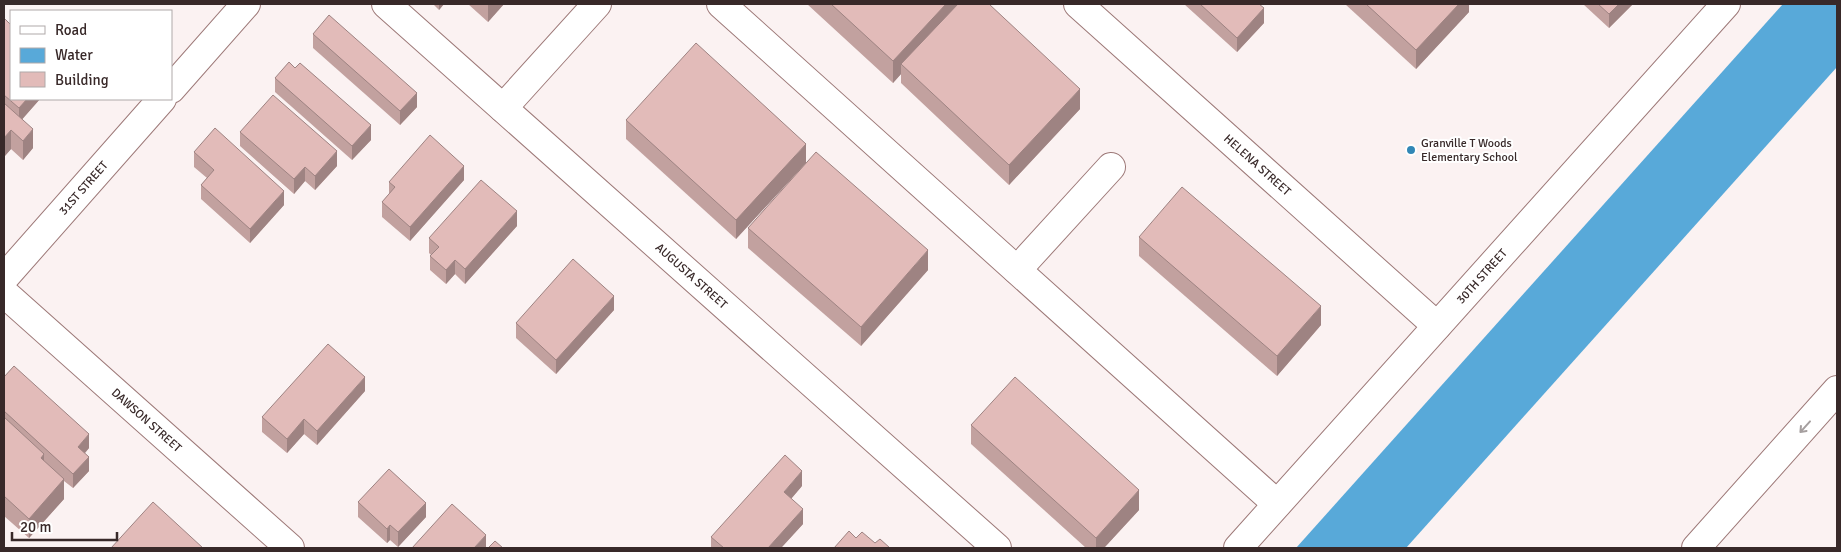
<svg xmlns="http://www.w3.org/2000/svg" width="1841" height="552" viewBox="0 0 1841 552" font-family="Signika,sans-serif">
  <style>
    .water { fill: #58a9d9 }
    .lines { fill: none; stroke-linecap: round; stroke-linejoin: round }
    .minor-casing { stroke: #9d7978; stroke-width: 30 }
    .highway-casing { stroke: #9d7978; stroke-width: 30 }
    .minor { stroke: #fff; stroke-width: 28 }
    .highway { stroke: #fff; stroke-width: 28 }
    .wall { fill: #c2a19f }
    .shaded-wall { fill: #9e8382 }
    .building { fill: #e2bbb9; stroke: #9e8382 }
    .oneway { stroke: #a59f9f }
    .poi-dot { fill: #3187b6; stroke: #fff; stroke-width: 2 }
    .labels { text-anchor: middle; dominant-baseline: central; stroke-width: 4; stroke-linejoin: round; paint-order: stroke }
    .poi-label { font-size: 12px; fill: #382929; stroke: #fff; text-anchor: start }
    .street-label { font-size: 12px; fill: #382929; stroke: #fff }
  </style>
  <rect width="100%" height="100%" fill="#fbf2f2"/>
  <!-- water -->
  <polygon class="water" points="1783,4 1837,4 1837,67 1406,548 1296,548"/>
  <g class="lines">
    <defs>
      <g id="minor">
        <path id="s1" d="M 386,4 L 997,548"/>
        <polyline points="721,4 1277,504"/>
        <path id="s2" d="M 1078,4 L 1437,326"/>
        <polyline points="171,89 246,4"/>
        <polyline points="503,108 597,4"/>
        <polyline points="1017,270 1111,167"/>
        <path id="s3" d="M 4,278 L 162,99"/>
        <path id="s4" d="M 4,293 L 290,548"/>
        <path id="s5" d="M 1238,548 L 1726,4"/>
      </g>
      <polyline id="highway" points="1696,548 1837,390"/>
    </defs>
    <!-- minor casing -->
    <use href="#minor" class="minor-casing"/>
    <!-- highway casing -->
    <use href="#highway" class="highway-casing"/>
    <!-- minor -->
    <use href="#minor" class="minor"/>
    <!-- highway -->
    <use href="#highway" class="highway"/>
  </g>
  <!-- wall -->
  <g class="wall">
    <polygon points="433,4 444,4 439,10"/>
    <polygon points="468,4 504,4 488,22"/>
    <polygon points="807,4 989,4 1080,109 1009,185 901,83 901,74 893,83"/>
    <polygon points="1184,4 1259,4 1264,23 1237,52"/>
    <polygon points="1345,4 1469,4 1469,12 1416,69"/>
    <polygon points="1583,4 1633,4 1609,28"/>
    <polygon points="4,18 40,99 22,119 33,148 23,160 11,149 4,157"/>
    <polygon points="313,34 417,107 400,125 313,48"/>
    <polygon points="275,78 371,140 352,160 275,92"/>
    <polygon points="626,120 806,163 736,239 626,139"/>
    <polygon points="240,132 337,166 315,190 305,181 294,194 240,146"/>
    <polygon points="194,152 284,205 250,243 201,199 201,185 207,178 194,167"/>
    <polygon points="464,180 410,241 382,217 382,202 389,194 389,182"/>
    <polygon points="517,226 465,284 455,274 446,284 430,270 430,256 431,255 429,253 429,238"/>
    <polygon points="748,228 928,270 861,346 748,248"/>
    <polygon points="1139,237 1321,325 1277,376 1139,256"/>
    <polygon points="614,310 556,374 516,338 516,323"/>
    <polygon points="4,377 89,448 85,453 89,471 73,488 64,481 64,499 29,538 4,516"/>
    <polygon points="365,391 317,445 304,434 287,453 262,432 262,417"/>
    <polygon points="971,425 1139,510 1104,548 1086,548 971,444"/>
    <polygon points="802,486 791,499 803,524 781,548 711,548 711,537"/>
    <polygon points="358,502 426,517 398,547 390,540 387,543 358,517"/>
  </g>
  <!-- shaded-wall -->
  <g class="shaded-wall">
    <polygon points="439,4 444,4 439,10"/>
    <polygon points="488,4 504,4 488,22"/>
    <polygon points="946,4 966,4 901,64 901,74 893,83 893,61"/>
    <polygon points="1459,4 1469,4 1469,12 1416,69 1416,50"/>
    <polygon points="1619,4 1633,4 1609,28 1609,14"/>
    <polygon points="1264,8 1264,23 1237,52 1237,38"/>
    <polygon points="1080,89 1080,109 1009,185 1009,165"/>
    <polygon points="417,93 417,107 400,125 400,111"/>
    <polygon points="27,99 40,99 19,123 19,108"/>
    <polygon points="371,125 371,140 352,160 352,146"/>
    <polygon points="33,129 33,148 23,160 23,141"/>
    <polygon points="11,130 11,149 4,157 4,138"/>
    <polygon points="806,144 806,163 736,239 736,220"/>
    <polygon points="337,151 337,166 315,190 315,176"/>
    <polygon points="464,166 464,180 410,241 410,227"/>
    <polygon points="305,167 305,181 294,194 294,179"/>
    <polygon points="284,191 284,205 250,243 250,229"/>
    <polygon points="517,211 517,226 465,284 465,269"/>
    <polygon points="928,250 928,270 861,346 861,327"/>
    <polygon points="455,260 455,274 446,284 446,270"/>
    <polygon points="614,296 614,310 556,374 556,360"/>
    <polygon points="1321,306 1321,325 1277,376 1277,356"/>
    <polygon points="365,377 365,391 317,445 317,431"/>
    <polygon points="304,419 304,434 287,453 287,439"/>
    <polygon points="89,434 89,448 78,461 78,447"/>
    <polygon points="44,454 44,473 41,458"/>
    <polygon points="89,457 89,471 73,488 73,474"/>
    <polygon points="802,471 802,486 784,507 784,492"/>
    <polygon points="64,479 64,499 29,538 29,519"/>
    <polygon points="1139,490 1139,510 1104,548 1096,548 1096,538"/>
    <polygon points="426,503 426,517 398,547 398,532"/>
    <polygon points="803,509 803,524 781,548 768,548"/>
    <polygon points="390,525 390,540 387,543 387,529"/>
    <polygon points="486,535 486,548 474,548"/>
  </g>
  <!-- building -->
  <g class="building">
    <polygon points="831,4 946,4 893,61"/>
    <polygon points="958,4 989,4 1080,89 1009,165 901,64"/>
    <polygon points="1200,4 1259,4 1264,8 1237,38"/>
    <polygon points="1366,4 1459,4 1416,50"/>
    <polygon points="1598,4 1619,4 1609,14"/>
    <polygon points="329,15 417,93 400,111 313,34"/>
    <polygon points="4,18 11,25 11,99 27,99 19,108 4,95"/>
    <polygon points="696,43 806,144 736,220 626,120"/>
    <polygon points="289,62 295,68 300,63 371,125 352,146 275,78"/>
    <polygon points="273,95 337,151 315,176 305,167 294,179 240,132"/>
    <polygon points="4,103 33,129 23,141 11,130 4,138"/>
    <polygon points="215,128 284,191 250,229 201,185 214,170 194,152"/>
    <polygon points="430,135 464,166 410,227 382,202 395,187 389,182"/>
    <polygon points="816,152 928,250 861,327 748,228"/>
    <polygon points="481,180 517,211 465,269 455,260 446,270 430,256 439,247 429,238"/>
    <polygon points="1182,187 1321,306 1277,356 1139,237"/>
    <polygon points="573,259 614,296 556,360 516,323"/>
    <polygon points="328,344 365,377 317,431 304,419 287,439 262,417"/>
    <polygon points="14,366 89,434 78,447 89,457 73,474 4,411 4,377"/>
    <polygon points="1015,377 1139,490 1096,538 971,425"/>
    <polygon points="4,417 44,454 41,458 64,479 29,519 4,496"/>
    <polygon points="785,455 802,471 784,492 803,509 768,548 724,548 711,537"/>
    <polygon points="389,469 426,503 398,532 390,525 387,529 358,502"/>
    <polygon points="153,502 203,548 111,548"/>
    <polygon points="452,504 486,535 474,548 412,548"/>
    <polygon points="849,531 856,538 862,532 875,543 880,539 890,548 834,548"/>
    <polygon points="495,541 503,548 488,548"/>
  </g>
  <!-- one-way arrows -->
  <defs><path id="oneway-shaft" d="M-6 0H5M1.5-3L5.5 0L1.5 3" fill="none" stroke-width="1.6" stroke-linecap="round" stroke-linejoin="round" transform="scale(1.25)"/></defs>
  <use class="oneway" href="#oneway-shaft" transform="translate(1805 427) rotate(132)"/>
  <!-- markers -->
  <circle class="poi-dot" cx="1411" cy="150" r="5"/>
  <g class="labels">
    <!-- poi labels -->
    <g class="poi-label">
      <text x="1421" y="143">Granville T Woods<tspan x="1421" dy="14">Elementary School</tspan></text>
    </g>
    <!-- street labels -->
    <g class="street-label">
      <text stroke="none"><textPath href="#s2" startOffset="241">HELENA STREET</textPath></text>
      <text stroke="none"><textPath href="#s3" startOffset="120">31ST STREET</textPath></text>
      <text stroke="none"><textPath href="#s1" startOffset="409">AUGUSTA STREET</textPath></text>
      <text stroke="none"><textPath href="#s5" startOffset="365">30TH STREET</textPath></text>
      <text stroke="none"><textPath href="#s4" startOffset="191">DAWSON STREET</textPath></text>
    </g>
  </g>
  <!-- border -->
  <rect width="1841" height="552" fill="none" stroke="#382929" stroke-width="10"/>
  <!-- legend -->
  <rect x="10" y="10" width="162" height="90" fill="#ffffff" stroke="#afa9a9"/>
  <rect x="20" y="26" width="25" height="8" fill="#ffffff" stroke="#afa9a9"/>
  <text x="55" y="35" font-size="15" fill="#382929">Road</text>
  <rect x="20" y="48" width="25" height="15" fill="#58a9d9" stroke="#afa9a9"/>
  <text x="55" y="60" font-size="15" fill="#382929">Water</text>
  <rect x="20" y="72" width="25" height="15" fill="#e2bbb9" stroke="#afa9a9"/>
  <text x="55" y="85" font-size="15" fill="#382929">Building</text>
  <!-- scale -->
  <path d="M12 532v8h105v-8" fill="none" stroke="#382929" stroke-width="2.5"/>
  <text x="20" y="532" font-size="15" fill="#382929" stroke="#ffffff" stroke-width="4" paint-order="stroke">20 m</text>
</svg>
